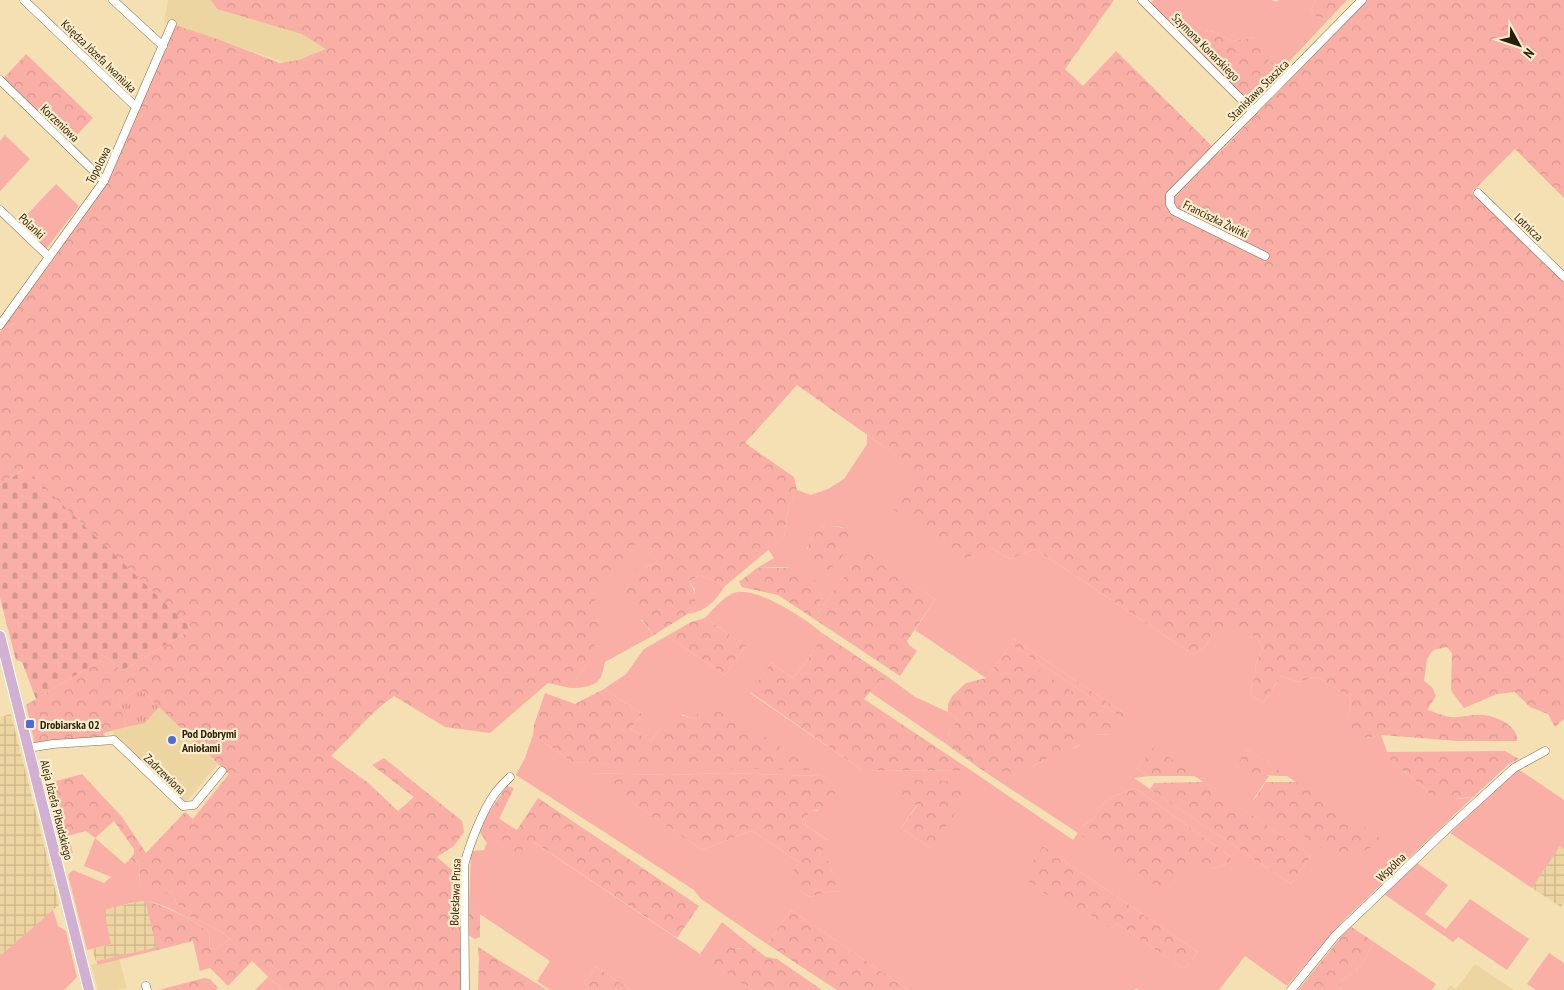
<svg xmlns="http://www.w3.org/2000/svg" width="1564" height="990" viewBox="0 0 1564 990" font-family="'PT Sans Narrow',sans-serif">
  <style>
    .built { fill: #edd5a1 }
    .industrial { fill: url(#industrial-grid) }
    .green { fill: #f9afa6; fill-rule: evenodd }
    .forest { fill: url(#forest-crowns) }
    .cemetery { fill: url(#cemetery-stones) }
    .park { fill: url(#park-tufts) }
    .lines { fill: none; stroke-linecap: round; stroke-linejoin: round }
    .minor-casing { stroke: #806d44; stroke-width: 9 }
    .major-casing { stroke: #fff; stroke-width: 12 }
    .minor { stroke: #fff; stroke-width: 8 }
    .major { stroke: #d1b0d1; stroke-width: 10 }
    .poi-dot { fill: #476ee1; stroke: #feeec9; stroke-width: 2 }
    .labels { text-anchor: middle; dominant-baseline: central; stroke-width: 4.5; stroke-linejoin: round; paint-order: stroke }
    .street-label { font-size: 12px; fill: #271f0e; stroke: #feeec9 }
    .poi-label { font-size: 12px; font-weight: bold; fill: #271f0e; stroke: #feeec9; text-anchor: start }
  </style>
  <defs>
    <pattern id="industrial-grid" width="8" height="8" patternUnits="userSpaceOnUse" patternTransform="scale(1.25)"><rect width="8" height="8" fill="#edd5a1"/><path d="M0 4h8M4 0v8" fill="none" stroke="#cbb689"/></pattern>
    <pattern id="forest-crowns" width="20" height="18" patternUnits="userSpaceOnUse" patternTransform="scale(1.25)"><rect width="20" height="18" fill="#f9afa6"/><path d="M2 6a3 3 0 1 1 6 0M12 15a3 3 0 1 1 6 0" fill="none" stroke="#d5968e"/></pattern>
    <pattern id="cemetery-stones" width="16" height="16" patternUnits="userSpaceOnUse" patternTransform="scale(1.25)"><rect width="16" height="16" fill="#f9afa6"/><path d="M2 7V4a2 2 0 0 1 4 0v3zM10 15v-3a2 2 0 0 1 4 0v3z" fill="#d5968e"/></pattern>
    <pattern id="park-tufts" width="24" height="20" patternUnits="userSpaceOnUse" patternTransform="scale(1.25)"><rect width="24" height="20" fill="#f9afa6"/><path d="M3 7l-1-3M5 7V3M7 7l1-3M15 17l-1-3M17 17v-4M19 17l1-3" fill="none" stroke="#d5968e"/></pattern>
  </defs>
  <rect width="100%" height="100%" fill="#f4e0b3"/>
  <!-- built -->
  <g class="built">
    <polygon points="168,0 509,0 320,74 164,22"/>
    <polygon points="122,671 218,764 188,800 181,801 120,742 121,738 116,738 113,731 102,733"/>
    <polygon points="119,959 127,988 118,990 98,990 91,965"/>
    <polygon points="1475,964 1514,990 1447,990 1450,985 1456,989"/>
  </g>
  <!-- industrial -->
  <g class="industrial">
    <polygon points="11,714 59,905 0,956 0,717"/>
    <polygon points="1560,846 1564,849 1564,902 1561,907 1532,888"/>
    <polygon points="145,900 157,947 97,961 97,965 92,949 111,944 103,910"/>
  </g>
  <!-- green -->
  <g class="green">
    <polygon points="1154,0 1271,0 1276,2 1279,0 1314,0 1315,2 1310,10 1314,16 1328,20 1269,83 1274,65 1268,60 1254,37 1232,41 1214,32 1200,29 1177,30 1150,3"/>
    <polygon points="5,135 30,159 0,191 0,141"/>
    <polygon points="56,184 79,206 46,249 19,223"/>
    <path d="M 867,435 L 919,471 L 894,509 L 991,548 L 1010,559 L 1035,549 L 1192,654 L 1204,649 L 1211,636 L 1236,625 L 1256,637 L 1263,647 L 1256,663 L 1255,673 L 1250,694 L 1263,703 L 1281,676 L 1297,682 L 1317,677 L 1350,697 L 1351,707 L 1347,718 L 1366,738 L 1381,735 L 1390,760 L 1422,786 L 1430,795 L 1460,799 L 1473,797 L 1345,919 L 1287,986 L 1245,956 L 1219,990 L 1139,990 L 1136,988 L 1134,990 L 909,990 L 791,910 L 767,944 L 701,899 L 694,890 L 516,775 L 525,758 L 533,735 L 573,762 L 689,767 L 696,719 L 683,715 L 662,726 L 651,741 L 631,729 L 642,714 L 604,689 L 626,674 L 644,649 L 667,636 L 725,675 L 746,646 L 705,618 C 714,609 725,594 738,592 C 760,589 806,619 822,633 L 814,651 L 793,678 L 771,663 L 750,693 L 862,770 L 972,771 L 1073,840 L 1078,833 L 982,770 C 1002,771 1023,772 1041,762 C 1044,760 1047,757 1051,755 C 1069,747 1077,752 1092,734 L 1108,735 L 1008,649 L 986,678 L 915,630 L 935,599 L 863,551 L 819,612 L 817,609 L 822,596 C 810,564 787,566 757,568 L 774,558 L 768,549 L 784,537 L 789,504 L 797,490 L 811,495 L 828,489 L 844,479 L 867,444 ZM 826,526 L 837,526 L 844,528 L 807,549 C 811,538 814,528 826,526 ZM 1014,639 L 1127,715 L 1125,720 L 1011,644 ZM 1154,748 L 1311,856 L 1291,884 L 1134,778 L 1149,776 L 1137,769 ZM 1247,749 L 1383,841 L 1253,800 L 1269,776 L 1237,766 ZM 589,773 L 670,775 L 724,773 L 823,776 L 839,787 L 817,811 L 810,811 L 802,823 L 828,840 L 819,855 L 833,865 L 831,871 L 844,882 L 840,892 L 830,891 L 810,897 L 787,883 L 799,862 L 754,832 L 750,831 L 702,850 ZM 1135,788 L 1231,857 L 1230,861 C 1216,871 1204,870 1188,866 L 1168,887 L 1144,879 L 1113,857 L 1081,827 L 1093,819 L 1104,803 L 1112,797 ZM 917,805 L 930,848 L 901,828 ZM 1042,847 L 1060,858 L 1198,952 L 1184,969 L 1116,923 L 1112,929 L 1076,905 L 1072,911 Z"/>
    <path d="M 633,543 L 658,561 L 642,569 L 641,620 L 654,635 L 605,662 C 604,666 603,670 602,674 C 599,687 581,688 570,688 L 588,662 L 585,614 Z"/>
    <path d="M 700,575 L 725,586 C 715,601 707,611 688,614 L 694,610 L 695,590 L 689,581 Z"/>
    <polygon points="888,677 915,697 948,712 958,719 949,732 946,744 870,692"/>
    <polygon points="1518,769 1564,800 1564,849 1560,846 1532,888 1450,833"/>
    <polygon points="489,812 700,954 722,922 748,943 744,949 737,948 712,962 752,990 631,990 596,967 584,984 594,990 550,990 537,981 550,961 469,907 471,853 472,851 484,850 487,843 480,832"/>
    <polygon points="68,835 73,853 63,855 59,838"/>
    <path d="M 95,838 L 125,864 L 130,859 L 135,864 L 138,860 L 140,865 L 139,886 L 165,894 L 169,891 L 172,892 L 177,904 L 192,912 L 190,916 L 222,932 L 234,943 L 228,940 L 216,949 L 210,948 L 209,932 C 197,922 161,902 146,901 C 137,900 113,908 104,910 L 111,944 L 87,950 L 68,875 L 73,870 L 104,883 L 111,877 L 84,866 Z"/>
    <polygon points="1417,863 1448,885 1425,914 1446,929 1470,899 1529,939 1507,970 1458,937 1453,942 1384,894"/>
    <polygon points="53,910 58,926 66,931 77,977 64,990 0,990 0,956"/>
    <polygon points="1374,942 1436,984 1432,990 1341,990 1340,982 1361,966"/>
    <polygon points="157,947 157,950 97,965 97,961"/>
    <polygon points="1549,953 1564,963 1564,990 1536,990 1527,984"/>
    <polygon points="268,977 282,990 255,990"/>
  </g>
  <!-- forest -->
  <g class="forest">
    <path d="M 211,0 L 1114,0 L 1065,69 L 1083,86 L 1116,51 L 1219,153 L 1366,0 L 1564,0 L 1564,198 L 1515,149 L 1472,192 L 1564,281 L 1564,719 L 1555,727 L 1548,714 L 1530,707 L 1515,692 L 1497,694 L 1464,708 L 1452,692 L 1451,688 L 1452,653 L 1447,647 L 1433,650 L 1427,659 L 1424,681 L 1432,687 L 1436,696 L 1427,710 C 1435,712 1443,716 1450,717 C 1461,718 1472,714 1483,715 C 1496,716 1519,726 1517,741 L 1458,741 L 1381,735 L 1366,738 L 1352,728 L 1347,718 L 1351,707 L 1350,697 L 1317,677 L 1297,682 L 1281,676 L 1263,703 L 1250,694 L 1255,673 L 1256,663 L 1263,647 L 1256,637 L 1236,626 L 1211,636 L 1204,649 L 1192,654 L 1035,549 L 1010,559 L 991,548 L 966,558 L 893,509 L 918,471 L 797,385 L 745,443 L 794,477 L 797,490 L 789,504 L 784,537 L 725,586 L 700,575 L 689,581 C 695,592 697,597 694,610 L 654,635 L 628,603 L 625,597 L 631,570 L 642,569 L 658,561 L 633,544 L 586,614 L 602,627 L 588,662 L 570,688 L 548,683 L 490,733 L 445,727 L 394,696 C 371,712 352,736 331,756 L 367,782 L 398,811 L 414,797 L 372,765 L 384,758 L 462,821 L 464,832 L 454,846 L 437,857 L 461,878 L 462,990 L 282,990 L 252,961 L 228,986 L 210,968 L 200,971 L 193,941 L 157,950 L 145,900 C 168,908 190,917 209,932 L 210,948 L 216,949 L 228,940 L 232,941 L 222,932 L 190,916 L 192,912 L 177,904 L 172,892 L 169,891 L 163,896 L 139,886 L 140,865 L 138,860 L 135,864 L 130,859 L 134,854 L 134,849 L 114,821 L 95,838 L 86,831 L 59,838 L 44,780 L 49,783 L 82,774 L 122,817 L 146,853 L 185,812 L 193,819 L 229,774 L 139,688 L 119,702 L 126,727 L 103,733 L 105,736 L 102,738 L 35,744 L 26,705 L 106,657 L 122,671 L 192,629 L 24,469 L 0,485 L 0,332 L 106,186 L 175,25 L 217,39 L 280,63 L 299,60 L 326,49 L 302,34 L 217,9 Z"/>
    <polygon points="1314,0 1347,0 1328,20 1314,16 1310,10 1315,2"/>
    <polygon points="1187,29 1200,29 1214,32 1232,41 1254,37 1263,41 1269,50 1268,60 1274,64 1269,83 1250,102 1177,30"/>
    <polygon points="26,54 93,118 70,142 4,78"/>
    <path d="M 826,526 C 837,526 844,526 850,535 C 849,548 838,567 825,570 L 807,557 C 807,544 812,528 826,526 Z"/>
    <polygon points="863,550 935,599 907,641 909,645 917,651 900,676 778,595 742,587 739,582 757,568 797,568 812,577 817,583 822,596 817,609 819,612"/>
    <polygon points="705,618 746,646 725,675 667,636 691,622"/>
    <polygon points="822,633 888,677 870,692 864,699 972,771 862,770 750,692 771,663 793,678 814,651"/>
    <polygon points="1014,639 1127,715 1125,720 1011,644"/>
    <polygon points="1008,649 1121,725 1111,735 1092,734 1084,743 1064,752 1050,756 1039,763 1020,771 1008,772 982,770 946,744 949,732 958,719 948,712 948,704 952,696 966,683 986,678"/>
    <path d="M 604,689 L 642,714 L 631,729 L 651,741 C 667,721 667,710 696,719 L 699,709 L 716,703 L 814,770 L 665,767 L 573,762 L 533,735 L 534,725 L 545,693 L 575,704 Z"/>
    <polygon points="1154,747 1195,776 1149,776 1137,769"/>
    <path d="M 1247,749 L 1288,776 C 1271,776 1251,775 1236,766 Z"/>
    <polygon points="1505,751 1519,759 1509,764 1473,797 1441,800 1430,795 1422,786 1390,760 1387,752"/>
    <path d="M 588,773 L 670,775 L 724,773 L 823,776 L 840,787 C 831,799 826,811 810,811 L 802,823 L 829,841 L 819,855 L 834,865 L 831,871 L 845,882 L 844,888 L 840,892 L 830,891 L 810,897 L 786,883 L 799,862 L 754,832 L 750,831 L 702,850 Z"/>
    <polygon points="910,780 947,781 963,791 959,799 959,808 930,848 901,828 917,806 901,794"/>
    <polygon points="1204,782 1311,856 1291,884 1150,789 1154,783"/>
    <polygon points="1266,782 1298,782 1384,841 1342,862 1253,801"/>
    <polygon points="507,786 514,788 499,819 517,830 538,798 699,906 677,938 534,842 525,849 516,852 504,851 487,843 480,832 489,812"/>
    <path d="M 1135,788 L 1231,857 L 1230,861 C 1216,871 1204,870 1188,867 L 1168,887 C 1159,887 1152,884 1144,879 L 1078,833 L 1081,827 L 1093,819 L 1104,803 L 1112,797 Z"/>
    <polygon points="1043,846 1060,858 1198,952 1184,969 1116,923 1112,929 1076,906 1071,912 1022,877"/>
    <polygon points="469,907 480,914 480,937 475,939 468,935"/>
    <polygon points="791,910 909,990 837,990 767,944"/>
    <polygon points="1350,926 1374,942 1361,966 1340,982 1341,990 1298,990"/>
    <polygon points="748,943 766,957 777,959 822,990 752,990 711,962 715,954 723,947 743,949"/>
    <polygon points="478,947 547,990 478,990 479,958"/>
    <polygon points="596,967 631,990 594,990 584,984"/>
    <polygon points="204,978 210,979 218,988 216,990 159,990"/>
  </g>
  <!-- cemetery -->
  <polygon class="cemetery" points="25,469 192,629 122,671 106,657 36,699 22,662 16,660 0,598 0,485"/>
  <!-- park -->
  <polygon class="park" points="139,688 159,707 145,723 126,727 119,702"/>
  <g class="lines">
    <defs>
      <g id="minor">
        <polyline points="24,0 136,107"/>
        <polyline points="113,0 163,46"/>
        <polyline points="1142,0 1253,111"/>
        <polyline points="0,80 104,181"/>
        <polyline points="1478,193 1564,277"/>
        <polyline points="0,210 49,257"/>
        <polyline points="1265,256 1174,211 1170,204 1170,195 1362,0"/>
        <polyline points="0,325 104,181 172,24"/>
        <polyline points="28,748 53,744 114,740 183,806 194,805 222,771"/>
        <polyline points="146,986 147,990"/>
        <path d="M 465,990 L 464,866 C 469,845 483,809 496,792 C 500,787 505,782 510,777"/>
        <polyline points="1291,990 1335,936 1447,829 1514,768 1545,751"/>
      </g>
      <polyline id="major" points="0,636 89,990"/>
    </defs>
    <!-- minor casing -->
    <use href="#minor" class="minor-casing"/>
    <!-- major casing -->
    <use href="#major" class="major-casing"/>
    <!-- minor -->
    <use href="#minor" class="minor"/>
    <!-- major -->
    <use href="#major" class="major"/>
  </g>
  <!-- markers -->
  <g class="poi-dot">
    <rect x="25" y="719" width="10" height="10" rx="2.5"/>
    <circle cx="172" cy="740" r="5"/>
  </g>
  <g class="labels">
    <!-- street labels -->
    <g class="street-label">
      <text transform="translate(1206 47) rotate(45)">Szymona Konarskiego</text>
      <text transform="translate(99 56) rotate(44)">Księdza Józefa Iwaniuka</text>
      <text transform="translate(1258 90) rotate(-45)">Stanisława Staszica</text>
      <text transform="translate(60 123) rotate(44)">Korzeniowa</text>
      <text transform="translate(98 165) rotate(-63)">Topolowa</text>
      <text transform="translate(1216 219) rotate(26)">Franciszka Żwirki</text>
      <text transform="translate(32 226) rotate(44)">Polanki</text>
      <text transform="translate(1529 227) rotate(44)">Lotnicza</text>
      <text transform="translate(165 774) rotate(44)">Zadrzewiona</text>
      <text transform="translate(57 810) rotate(76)">Aleja Józefa Piłsudskiego</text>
      <text transform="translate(1391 867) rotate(-44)">Wspólna</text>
      <text transform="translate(455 892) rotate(-88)">Bolesława Prusa</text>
    </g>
    <!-- poi labels -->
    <g class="poi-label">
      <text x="40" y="724">Drobiarska 02</text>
      <text x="182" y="733">Pod Dobrymi<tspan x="182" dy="14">Aniołami</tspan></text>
    </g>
  </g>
  <!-- north arrow -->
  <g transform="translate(1519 45) rotate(130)" stroke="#feeec9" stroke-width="4" paint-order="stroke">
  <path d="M0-4L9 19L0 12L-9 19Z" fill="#271f0e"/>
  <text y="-8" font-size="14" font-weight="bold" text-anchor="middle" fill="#271f0e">N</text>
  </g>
</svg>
